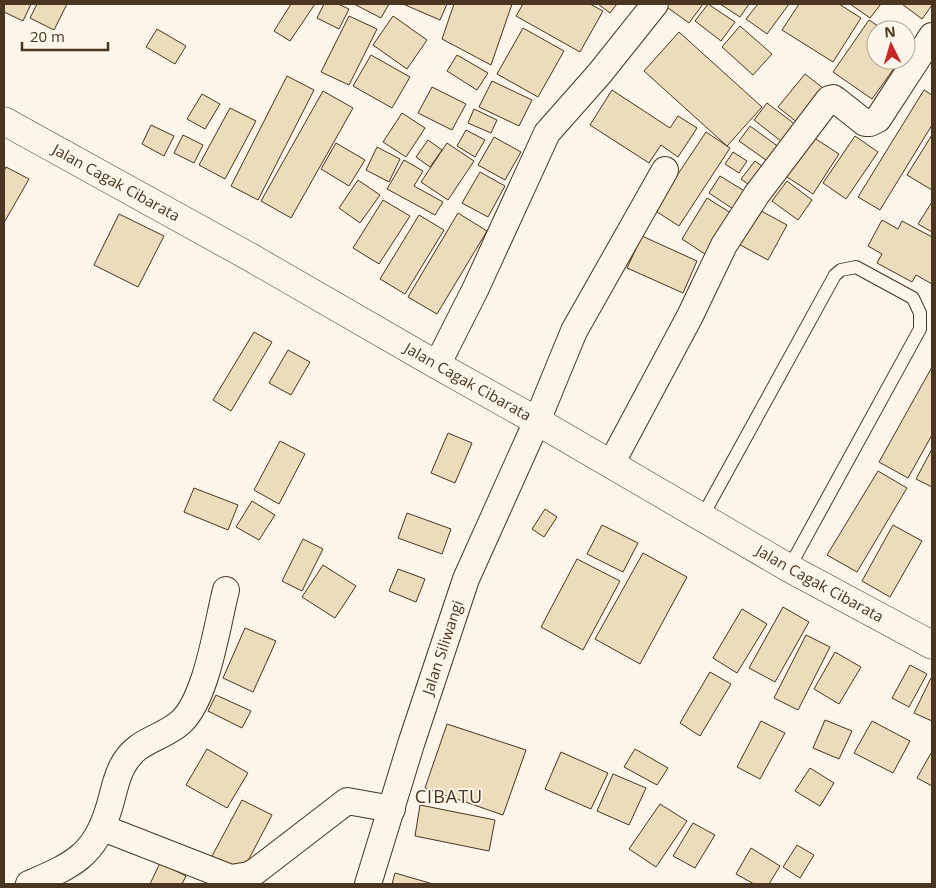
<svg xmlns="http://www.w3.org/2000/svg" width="936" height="888" font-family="'Open Sans',sans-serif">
  <rect width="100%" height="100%" fill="#fbf6e9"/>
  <g fill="#ecdcbc" stroke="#4a3520">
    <polygon points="4,4 31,4 23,21 4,12"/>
    <polygon points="37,4 67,4 54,30 30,18"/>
    <polygon points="291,4 315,4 290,41 274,31"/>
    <polygon points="324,4 338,4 349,9 339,29 317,18"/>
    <polygon points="354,4 389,4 381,18"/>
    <polygon points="403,4 447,4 440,20"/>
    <polygon points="454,4 512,4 491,65 442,39"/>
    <polygon points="523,4 590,4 603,11 580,52 516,16"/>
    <polygon points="598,4 617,4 610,13"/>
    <polygon points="665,4 703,4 689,23 664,5"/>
    <polygon points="708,4 735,22 721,41 695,21"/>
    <polygon points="720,4 749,4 740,17"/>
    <polygon points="758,4 789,4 767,34 746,19"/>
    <polygon points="799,4 839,4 861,18 833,62 782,30"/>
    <polygon points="850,4 881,4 870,18"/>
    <polygon points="902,4 932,4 932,5 922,19"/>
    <polygon points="349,16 377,29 349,85 321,72"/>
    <polygon points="393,16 427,40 407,69 373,45"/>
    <polygon points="869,20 884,30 876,30 876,60 900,60 872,99 833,72"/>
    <polygon points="740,26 772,54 753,75 722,47"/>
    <polygon points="523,28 564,51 538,97 497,74"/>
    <polygon points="157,29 186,46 175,64 146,47"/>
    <polygon points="679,32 762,107 727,146 644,71"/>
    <polygon points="371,55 410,77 392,108 353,86"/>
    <polygon points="457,55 488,73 477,90 447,71"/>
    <polygon points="805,74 832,95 804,128 778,107"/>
    <polygon points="287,76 314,90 258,200 231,186"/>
    <polygon points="492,81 532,100 519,126 479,107"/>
    <polygon points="432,87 466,104 452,130 418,113"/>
    <polygon points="612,90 670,128 678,116 697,128 678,157 661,145 649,163 590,125"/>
    <polygon points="924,90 932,95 932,125 880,210 858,197"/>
    <polygon points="323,91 353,108 291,218 261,201"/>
    <polygon points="202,94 220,104 205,129 187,119"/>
    <polygon points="767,103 800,128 786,145 754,120"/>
    <polygon points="230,108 256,121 225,179 199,165"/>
    <polygon points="474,109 497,120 491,133 468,123"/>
    <polygon points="402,113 425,128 406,157 383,142"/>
    <polygon points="151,125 174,136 164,156 142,144"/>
    <polygon points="750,126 783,150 773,165 739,141"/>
    <polygon points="466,130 485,140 475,157 457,146"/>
    <polygon points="706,132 730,148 679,226 654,210"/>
    <polygon points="805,132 839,154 813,194 778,171"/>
    <polygon points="183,135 203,145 194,163 174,153"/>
    <polygon points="932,135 932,190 907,175"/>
    <polygon points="855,136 878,152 846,199 823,183"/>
    <polygon points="494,137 521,152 505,180 478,165"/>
    <polygon points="428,140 442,150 430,167 416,157"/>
    <polygon points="336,143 365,160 349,186 321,169"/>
    <polygon points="447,143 474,161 448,200 421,182"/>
    <polygon points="377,147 400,159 389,182 366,170"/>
    <polygon points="733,152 747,161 739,173 725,164"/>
    <polygon points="404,160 423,171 414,186 443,202 435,215 387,189"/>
    <polygon points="755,161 770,172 756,190 741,179"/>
    <polygon points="6,167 29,179 5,221 4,220 4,171"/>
    <polygon points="480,172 505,186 488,217 462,203"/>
    <polygon points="720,176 751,195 739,213 709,193"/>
    <polygon points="358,180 380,195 360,223 339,208"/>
    <polygon points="787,181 812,200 798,220 772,201"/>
    <polygon points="707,198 734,215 708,256 682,239"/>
    <polygon points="383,200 410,216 379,264 353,248"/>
    <polygon points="932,202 932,232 918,224"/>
    <polygon points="752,206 787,225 768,260 733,241"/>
    <polygon points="458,213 487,231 437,314 408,297"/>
    <polygon points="119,214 164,236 138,287 94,265"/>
    <polygon points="419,215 444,230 405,294 380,279"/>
    <polygon points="882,220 898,229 902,221 932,237 932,284 916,275 912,282 877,263 882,254 868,246"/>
    <polygon points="642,236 697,261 683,293 627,268"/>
    <polygon points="254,332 272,342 231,411 213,400"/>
    <polygon points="288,350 310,362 291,395 269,383"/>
    <polygon points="932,367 932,435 908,478 879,462"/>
    <polygon points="448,433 472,443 455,483 431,473"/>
    <polygon points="280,441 305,454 279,504 254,490"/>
    <polygon points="932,449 932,487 916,479"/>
    <polygon points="878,471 907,488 857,572 827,555"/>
    <polygon points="194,488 238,505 228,530 184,512"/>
    <polygon points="252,501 275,515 259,540 236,527"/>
    <polygon points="545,509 557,517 544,537 532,529"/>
    <polygon points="407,513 451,529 442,554 398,538"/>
    <polygon points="602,525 638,543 623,572 587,554"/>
    <polygon points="893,525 922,541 890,597 862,581"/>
    <polygon points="303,539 323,549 302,591 282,581"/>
    <polygon points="643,553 687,577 640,664 595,639"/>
    <polygon points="577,559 620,581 583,650 541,627"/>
    <polygon points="323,565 356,586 335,618 302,597"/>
    <polygon points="398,569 425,579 416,602 389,591"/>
    <polygon points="783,607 809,622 775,682 749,668"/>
    <polygon points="742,609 767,624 737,673 713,658"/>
    <polygon points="245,628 276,641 253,692 223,678"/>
    <polygon points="806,635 830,647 798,710 774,698"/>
    <polygon points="835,652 861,667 839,704 814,689"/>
    <polygon points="910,665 927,674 909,707 892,698"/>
    <polygon points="710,672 731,684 700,736 680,723"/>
    <polygon points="931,678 932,679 932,721 914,713"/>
    <polygon points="216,695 251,711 242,728 208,711"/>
    <polygon points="825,720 852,731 839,759 813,748"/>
    <polygon points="761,721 785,733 760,779 737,767"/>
    <polygon points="872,721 910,741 893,773 854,753"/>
    <polygon points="447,724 526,750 503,815 425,788"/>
    <polygon points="207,749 248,773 227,808 186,785"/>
    <polygon points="635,749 668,768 657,785 624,767"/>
    <polygon points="561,752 608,773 591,809 545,789"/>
    <polygon points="931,753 932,754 932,786 917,778"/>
    <polygon points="810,768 834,783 820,806 795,791"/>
    <polygon points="613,774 646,788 629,825 597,811"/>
    <polygon points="242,800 272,815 241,874 211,858"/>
    <polygon points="660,804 687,821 656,867 629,849"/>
    <polygon points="420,805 495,820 489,851 415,836"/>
    <polygon points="693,823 715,835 695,868 673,856"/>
    <polygon points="797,845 814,855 800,878 783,867"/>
    <polygon points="751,848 780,866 769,884 754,884 736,874"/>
    <polygon points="160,863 186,876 182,884 150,884"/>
    <polygon points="395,873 433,884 392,884"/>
  </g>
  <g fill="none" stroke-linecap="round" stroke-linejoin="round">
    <g stroke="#4a3520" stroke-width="14">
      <polyline id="lane" points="702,517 835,275 841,270 856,267 913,298 920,313 920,329 789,568"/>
    </g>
    <g stroke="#4a3520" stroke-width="28">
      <g id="street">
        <polyline points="437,365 475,290 547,133 600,73 655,4"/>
        <polyline points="611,464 690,316 724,245 757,194 829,99 833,98 836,100 865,123 870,123 878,119 932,36"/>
        <polyline points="103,828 231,878 249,875 256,871 347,801 392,809"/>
        <path d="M29 884C70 866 94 857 108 811 113 797 115 780 122 767 136 739 161 740 181 722 207 698 217 625 226 590"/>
        <path id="s1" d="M368 884 411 744 466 579 537 421 574 331 665 170"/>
      </g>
    </g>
    <g stroke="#4a3520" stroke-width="29">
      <g id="highway">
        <path id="s2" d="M4 121 250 257 437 365 537 421 789 568 932 645"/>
      </g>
    </g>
    <use href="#lane" stroke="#fbf6e9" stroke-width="12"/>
    <use href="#street" stroke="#fbf6e9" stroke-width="26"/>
    <use href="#highway" stroke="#fbf6e9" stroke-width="28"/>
  </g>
  <g text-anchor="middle" stroke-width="4" stroke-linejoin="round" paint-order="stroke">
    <g font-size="15" fill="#4a3520" stroke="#fbf6e9">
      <text dy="5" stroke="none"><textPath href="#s2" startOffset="128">Jalan Cagak Cibarata</textPath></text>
      <text dy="5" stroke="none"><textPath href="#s2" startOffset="532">Jalan Cagak Cibarata</textPath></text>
      <text dy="5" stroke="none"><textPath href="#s2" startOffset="938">Jalan Cagak Cibarata</textPath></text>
      <text dy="5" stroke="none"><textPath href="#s1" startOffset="248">Jalan Siliwangi</textPath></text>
    </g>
    <g font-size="18" letter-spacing="1" fill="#4a3520" stroke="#fbf6e9">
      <text x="449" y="803">CIBATU</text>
    </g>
  </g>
  <rect width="936" height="888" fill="none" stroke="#4a3520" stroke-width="10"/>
  <g transform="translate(891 45) rotate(355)"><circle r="24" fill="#fbf6e9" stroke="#b4a999"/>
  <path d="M0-4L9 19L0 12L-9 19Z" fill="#c62828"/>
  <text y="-8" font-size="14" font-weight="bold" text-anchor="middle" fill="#4a3520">N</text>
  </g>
  <path d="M22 42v8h86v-8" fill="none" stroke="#4a3520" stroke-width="2.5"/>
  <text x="30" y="42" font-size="15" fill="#4a3520" stroke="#fbf6e9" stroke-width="4" paint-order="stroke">20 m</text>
</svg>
